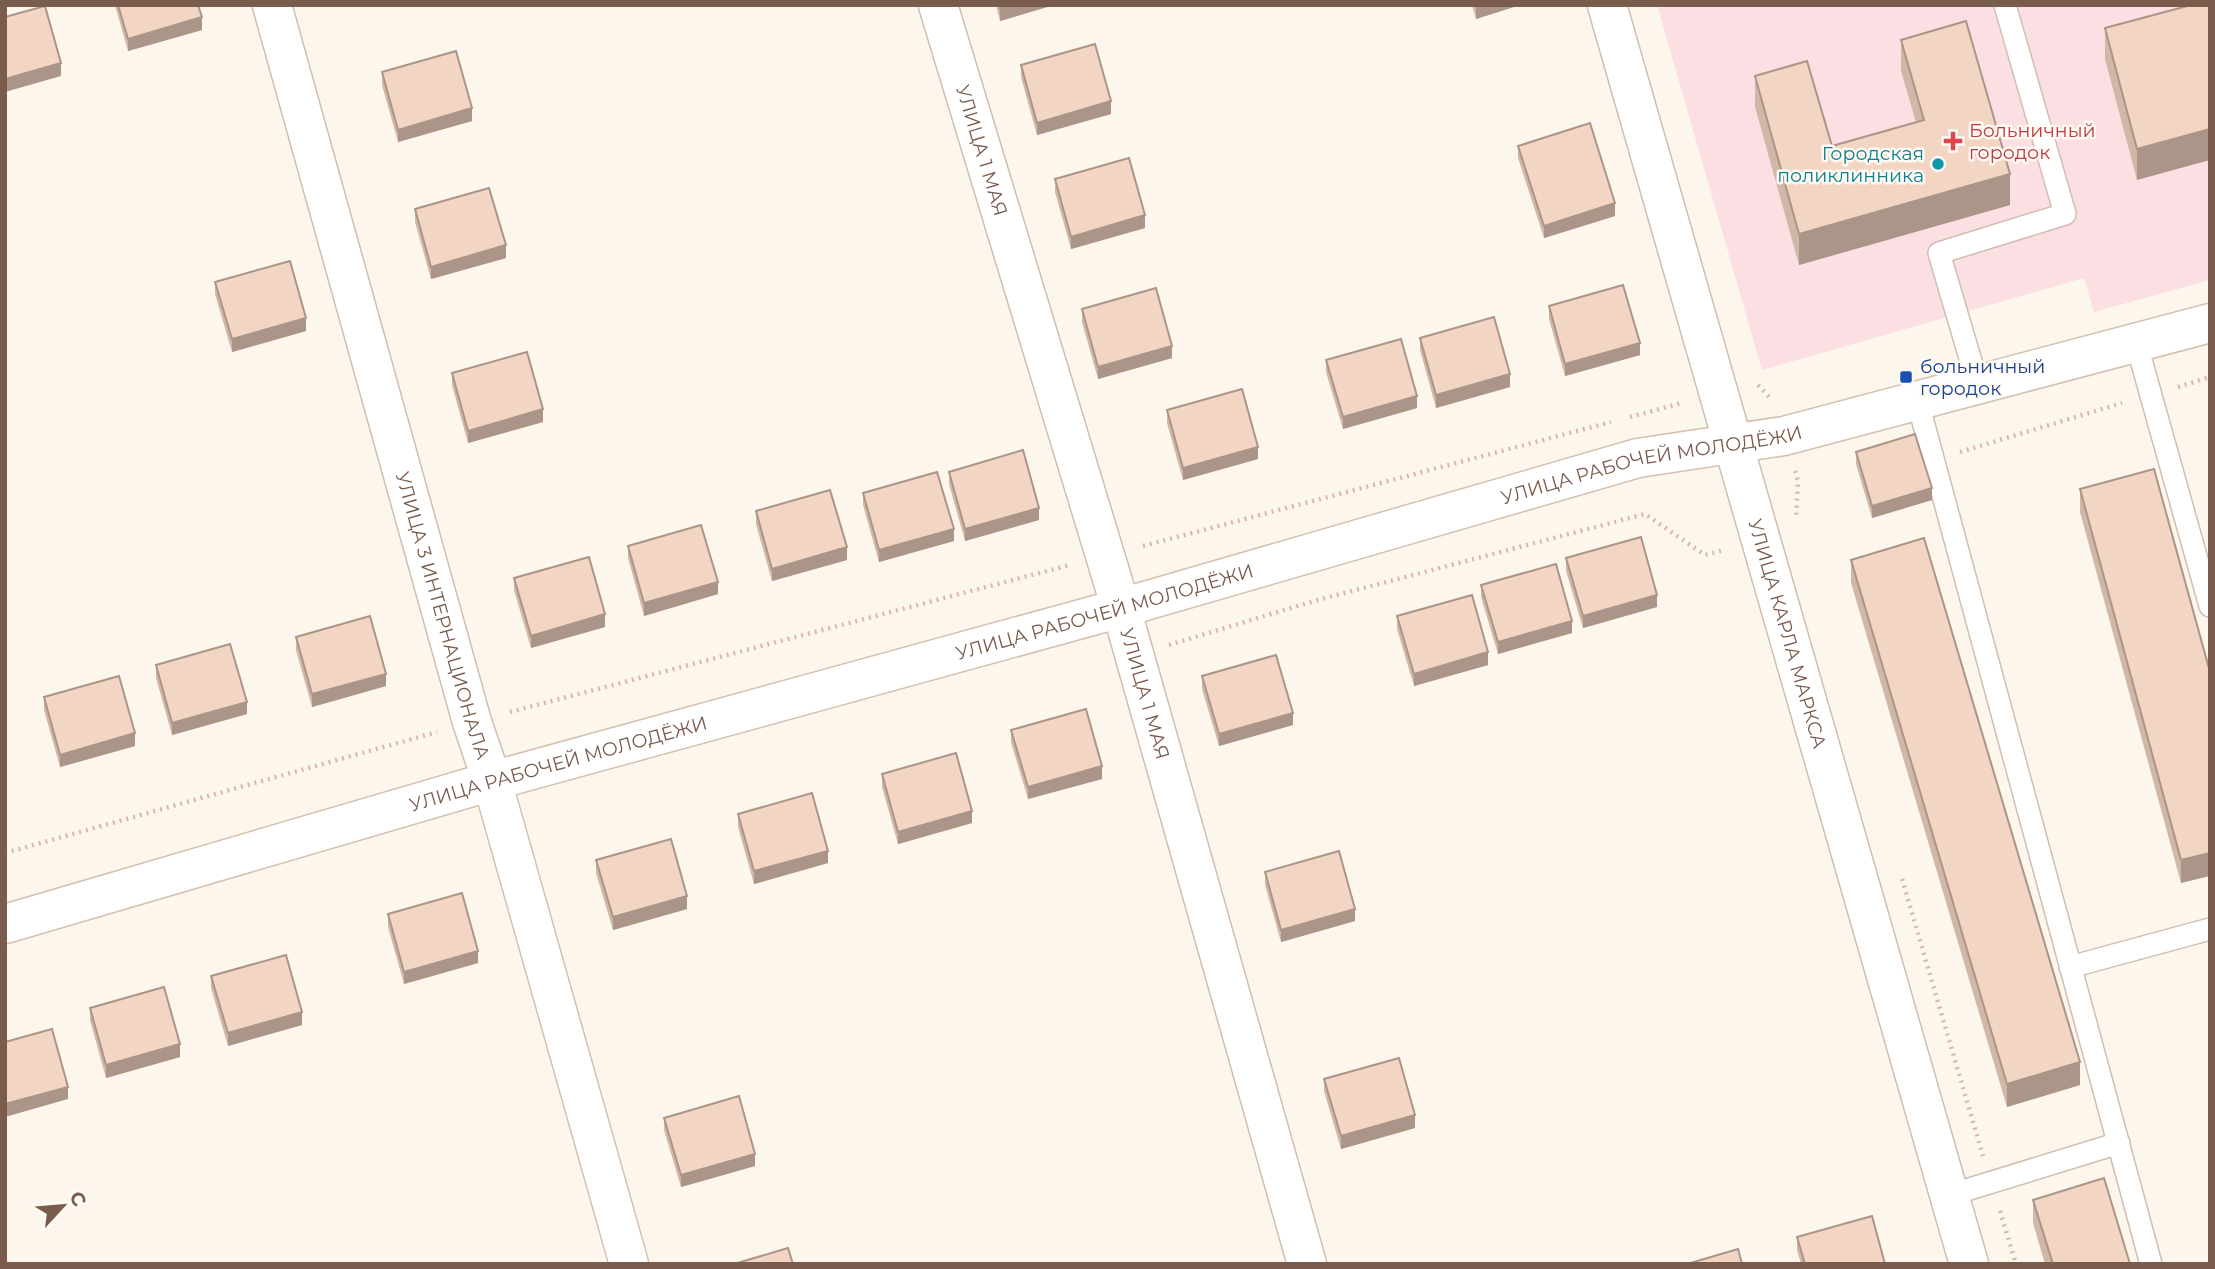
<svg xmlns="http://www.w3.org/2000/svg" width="2215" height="1269" font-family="Montserrat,sans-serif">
  <rect width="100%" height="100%" fill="#fdf6ec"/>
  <polygon fill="#fbdfe3" points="1657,5 2210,5 2210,280 2094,312 2084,278 1762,370"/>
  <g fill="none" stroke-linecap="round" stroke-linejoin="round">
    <g stroke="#d1beb0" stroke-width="24">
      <g id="service">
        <polyline points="2136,342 2210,606"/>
        <polyline points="1978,385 1939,253 2065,214 2005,5"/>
        <polyline points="1918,403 2151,1264"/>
        <polyline points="2070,967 2210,929"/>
        <polyline points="1950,1195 2119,1143"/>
      </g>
    </g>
    <g stroke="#d1beb0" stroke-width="41">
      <g id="minor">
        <path id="s1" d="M272 5 472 722 492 781"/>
        <path id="s2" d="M938 5 1121 608 1307 1264"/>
      </g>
    </g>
    <g stroke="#d1beb0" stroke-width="41">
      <g id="tertiary">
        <path id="s3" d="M1607 5 1969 1264"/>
      </g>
    </g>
    <g stroke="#d6c0b0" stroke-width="41">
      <g id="secondary">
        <polyline points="492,781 629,1264"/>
        <path id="s4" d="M5 924 492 781 1121 608 1638 458 1784 436 2210 323"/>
      </g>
    </g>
    <g stroke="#d9b8a5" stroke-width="4.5" stroke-dasharray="2 5" stroke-linecap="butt">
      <polyline points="1758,385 1771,399"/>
      <polyline points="2178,387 2210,377"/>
      <polyline points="1630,417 1682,403"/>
      <polyline points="1960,452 2122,403"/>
      <polyline points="1795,471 1798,481 1796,518"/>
      <polyline points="1143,546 1611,422"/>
      <polyline points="1169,645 1314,601 1645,514 1705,555 1724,550"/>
      <polyline points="510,712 1070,565"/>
      <polyline points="5,853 437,732"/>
      <polyline points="1902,879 1983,1156"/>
      <polyline points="2000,1211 2016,1264"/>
    </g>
    <use href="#service" stroke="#fff" stroke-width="21"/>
    <use href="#minor" stroke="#fff" stroke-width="38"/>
    <use href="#tertiary" stroke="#fff" stroke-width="38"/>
    <use href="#secondary" stroke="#fff" stroke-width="38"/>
  </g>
  <g fill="#d1b7a8">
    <polygon points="115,5 198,5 202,30 128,51"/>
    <polygon points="996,5 1054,5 1000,21"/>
    <polygon points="1472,5 1520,5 1476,19"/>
    <polygon points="2191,5 2137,180 2105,59 2105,28"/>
    <polygon points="1901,40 2010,205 1799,265 1755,107 1755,76 1832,146 1916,122 1901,71"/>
    <polygon points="1021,65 1111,114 1037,135 1021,77"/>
    <polygon points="382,72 472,121 398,142 382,85"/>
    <polygon points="1518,146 1615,216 1544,238 1518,158"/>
    <polygon points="1055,179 1145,228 1071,249 1055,192"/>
    <polygon points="415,209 506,258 431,279 415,222"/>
    <polygon points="215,282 306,331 232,352 215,294"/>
    <polygon points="1549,306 1640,355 1565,376 1549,319"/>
    <polygon points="1082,309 1172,358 1098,379 1082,322"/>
    <polygon points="1420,338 1510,387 1436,408 1420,350"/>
    <polygon points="1326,360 1417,408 1343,429 1326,372"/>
    <polygon points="452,373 543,422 468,443 452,385"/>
    <polygon points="1167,410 1258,459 1183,480 1167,423"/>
    <polygon points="1856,452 1932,500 1872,518 1856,464"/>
    <polygon points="949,472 1039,520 965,541 949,484"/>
    <polygon points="2080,489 2210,672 2181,883 2080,512"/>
    <polygon points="863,493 954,541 879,562 863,505"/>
    <polygon points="756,511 847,560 772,581 756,524"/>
    <polygon points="628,546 718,594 644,616 628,558"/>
    <polygon points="1566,558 1657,607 1583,628 1566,571"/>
    <polygon points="1851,560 2080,1085 2007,1107 1851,583"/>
    <polygon points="514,578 605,627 531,648 514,590"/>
    <polygon points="1481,585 1572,633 1498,654 1481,597"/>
    <polygon points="1397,616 1488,665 1414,686 1397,629"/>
    <polygon points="296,637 386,686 312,707 296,650"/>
    <polygon points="156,665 247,714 172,735 156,678"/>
    <polygon points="1202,676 1293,725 1219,746 1202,689"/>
    <polygon points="44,697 135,746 60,767 44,710"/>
    <polygon points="1011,730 1102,779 1028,799 1011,742"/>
    <polygon points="882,774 972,823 898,844 882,787"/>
    <polygon points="738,814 828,863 754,884 738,827"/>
    <polygon points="596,860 687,909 613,930 596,873"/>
    <polygon points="1265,872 1355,921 1281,942 1265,885"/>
    <polygon points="388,914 478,963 404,984 388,927"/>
    <polygon points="211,976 302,1025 228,1046 211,988"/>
    <polygon points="90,1008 180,1057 106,1078 90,1020"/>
    <polygon points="1324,1079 1415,1128 1341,1149 1324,1091"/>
    <polygon points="664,1118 755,1166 681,1187 664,1130"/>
    <polygon points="2033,1200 2130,1264 2045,1264 2033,1223"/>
    <polygon points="1797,1237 1885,1264 1801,1264 1797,1250"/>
  </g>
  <g fill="#aa9588">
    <polygon points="1011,5 1054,5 1000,21 1000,8"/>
    <polygon points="1480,5 1520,5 1476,19 1476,6"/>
    <polygon points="202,17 202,30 128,51 128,39"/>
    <polygon points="61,63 61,76 5,92 5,79"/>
    <polygon points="1111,101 1111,114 1037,135 1037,123"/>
    <polygon points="472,108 472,121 398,142 398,130"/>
    <polygon points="2210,129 2210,160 2137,180 2137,149"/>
    <polygon points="2010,174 2010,205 1799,265 1799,234"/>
    <polygon points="1615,203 1615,216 1544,238 1544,226"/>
    <polygon points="1145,215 1145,228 1071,249 1071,237"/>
    <polygon points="506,245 506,258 431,279 431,267"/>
    <polygon points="306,318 306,331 232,352 232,339"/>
    <polygon points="1640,343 1640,355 1565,376 1565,364"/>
    <polygon points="1172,346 1172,358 1098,379 1098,367"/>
    <polygon points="1510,374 1510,387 1436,408 1436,395"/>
    <polygon points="1417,396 1417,408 1343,429 1343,417"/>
    <polygon points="543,409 543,422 468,443 468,431"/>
    <polygon points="1258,447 1258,459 1183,480 1183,468"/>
    <polygon points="1932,488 1932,500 1872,518 1872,506"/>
    <polygon points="1039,508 1039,520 965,541 965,529"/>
    <polygon points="954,529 954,541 879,562 879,550"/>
    <polygon points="847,547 847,560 772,581 772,569"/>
    <polygon points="718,582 718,594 644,616 644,603"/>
    <polygon points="1657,595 1657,607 1583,628 1583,616"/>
    <polygon points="605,614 605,627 531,648 531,636"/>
    <polygon points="1572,621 1572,633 1498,654 1498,642"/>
    <polygon points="1488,652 1488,665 1414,686 1414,674"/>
    <polygon points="386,674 386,686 312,707 312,694"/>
    <polygon points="247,702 247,714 172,735 172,723"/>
    <polygon points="1293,713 1293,725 1219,746 1219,734"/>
    <polygon points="135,733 135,746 60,767 60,755"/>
    <polygon points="1102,766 1102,779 1028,799 1028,787"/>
    <polygon points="972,811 972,823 898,844 898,832"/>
    <polygon points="828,851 828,863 754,884 754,871"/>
    <polygon points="2210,853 2210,876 2181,883 2181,860"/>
    <polygon points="687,896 687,909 613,930 613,917"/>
    <polygon points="1355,909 1355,921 1281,942 1281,930"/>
    <polygon points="478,951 478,963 404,984 404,972"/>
    <polygon points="302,1012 302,1025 228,1046 228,1033"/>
    <polygon points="180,1044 180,1057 106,1078 106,1065"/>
    <polygon points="2080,1062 2080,1085 2007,1107 2007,1084"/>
    <polygon points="68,1087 68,1099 5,1117 5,1104"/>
    <polygon points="1415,1115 1415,1128 1341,1149 1341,1136"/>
    <polygon points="755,1154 755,1166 681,1187 681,1175"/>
  </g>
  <g fill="#f3d5c3" stroke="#aa9588" stroke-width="2">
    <polygon points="118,5 198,5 202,17 128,39"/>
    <polygon points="999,5 1011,5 1000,8"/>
    <polygon points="2191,5 2210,5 2210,129 2137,149 2105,28"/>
    <polygon points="45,6 61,63 5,79 5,17"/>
    <polygon points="1966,21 2010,174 1799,234 1755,76 1807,61 1832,146 1924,120 1901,40"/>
    <polygon points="1095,44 1111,101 1037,123 1021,65"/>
    <polygon points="456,51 472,108 398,130 382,72"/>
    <polygon points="1590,123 1615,203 1544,226 1518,146"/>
    <polygon points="1129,158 1145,215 1071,237 1055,179"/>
    <polygon points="489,188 506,245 431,267 415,209"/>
    <polygon points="290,261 306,318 232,339 215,282"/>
    <polygon points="1623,285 1640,343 1565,364 1549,306"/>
    <polygon points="1156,288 1172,346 1098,367 1082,309"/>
    <polygon points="1494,317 1510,374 1436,395 1420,338"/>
    <polygon points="1401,339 1417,396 1343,417 1326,360"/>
    <polygon points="527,352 543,409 468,431 452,373"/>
    <polygon points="1242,389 1258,447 1183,468 1167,410"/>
    <polygon points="1915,434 1932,488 1872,506 1856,452"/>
    <polygon points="1023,450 1039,508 965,529 949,472"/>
    <polygon points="2154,469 2210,672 2210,853 2181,860 2080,489"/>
    <polygon points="937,472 954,529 879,550 863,493"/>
    <polygon points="830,490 847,547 772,569 756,511"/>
    <polygon points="701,525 718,582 644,603 628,546"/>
    <polygon points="1641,537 1657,595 1583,616 1566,558"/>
    <polygon points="1924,538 2080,1062 2007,1084 1851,560"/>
    <polygon points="589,557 605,614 531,636 514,578"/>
    <polygon points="1556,564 1572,621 1498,642 1481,585"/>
    <polygon points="1472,595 1488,652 1414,674 1397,616"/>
    <polygon points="370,616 386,674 312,694 296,637"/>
    <polygon points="230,644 247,702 172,723 156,665"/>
    <polygon points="1276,655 1293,713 1219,734 1202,676"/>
    <polygon points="119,676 135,733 60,755 44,697"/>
    <polygon points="1086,709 1102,766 1028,787 1011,730"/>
    <polygon points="956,753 972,811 898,832 882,774"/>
    <polygon points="812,793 828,851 754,871 738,814"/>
    <polygon points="671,839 687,896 613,917 596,860"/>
    <polygon points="1339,851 1355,909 1281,930 1265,872"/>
    <polygon points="462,893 478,951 404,972 388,914"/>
    <polygon points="286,955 302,1012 228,1033 211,976"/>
    <polygon points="164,987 180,1044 106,1065 90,1008"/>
    <polygon points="52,1029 68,1087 5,1104 5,1042"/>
    <polygon points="1399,1058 1415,1115 1341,1136 1324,1079"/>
    <polygon points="739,1096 755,1154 681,1175 664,1118"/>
    <polygon points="2104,1178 2130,1264 2053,1264 2033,1200"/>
    <polygon points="1872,1216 1885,1264 1805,1264 1797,1237"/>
    <polygon points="788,1248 793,1264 734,1264"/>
    <polygon points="1738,1249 1742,1264 1687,1264"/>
  </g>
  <path fill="#e0444e" stroke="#fffaf3" stroke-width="2.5" d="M1949.5 130.5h7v7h7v7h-7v7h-7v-7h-7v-7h7z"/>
  <circle fill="#0f9aa8" stroke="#fffaf3" stroke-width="2.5" cx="1938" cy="164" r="7"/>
  <rect fill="#1a4fb4" stroke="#fffaf3" stroke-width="2.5" x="1899" y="370" width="14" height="14" rx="3.5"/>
  <g text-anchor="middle" stroke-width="5" stroke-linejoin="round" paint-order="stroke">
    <g font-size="19" fill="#be3a42" stroke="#fffaf3" text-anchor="start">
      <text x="1969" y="137">Больничный<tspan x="1969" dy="22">городок</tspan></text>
    </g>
    <g font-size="19" fill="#7a5c4d" stroke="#fffaf3">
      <text dy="7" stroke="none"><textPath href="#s2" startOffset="152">УЛИЦА 1 МАЯ</textPath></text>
      <text dy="7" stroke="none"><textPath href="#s4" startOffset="1710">УЛИЦА РАБОЧЕЙ МОЛОДЁЖИ</textPath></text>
      <text dy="7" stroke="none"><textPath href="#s4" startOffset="1143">УЛИЦА РАБОЧЕЙ МОЛОДЁЖИ</textPath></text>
      <text dy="7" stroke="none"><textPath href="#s1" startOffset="634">УЛИЦА 3 ИНТЕРНАЦИОНАЛА</textPath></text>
      <text dy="7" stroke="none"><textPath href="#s3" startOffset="654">УЛИЦА КАРЛА МАРКСА</textPath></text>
      <text dy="7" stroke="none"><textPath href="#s2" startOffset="719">УЛИЦА 1 МАЯ</textPath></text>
      <text dy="7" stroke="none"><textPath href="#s4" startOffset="576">УЛИЦА РАБОЧЕЙ МОЛОДЁЖИ</textPath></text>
    </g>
    <g font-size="19" fill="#0d838f" stroke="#fffaf3" text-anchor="end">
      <text x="1924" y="160">Городская<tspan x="1924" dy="22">поликлинника</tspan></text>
    </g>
    <g font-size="19" fill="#164399" stroke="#fffaf3" text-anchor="start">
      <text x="1920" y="373">больничный<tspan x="1920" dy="22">городок</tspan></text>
    </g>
  </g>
  <rect width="2215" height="1269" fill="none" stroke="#7a5c4d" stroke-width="14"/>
  <g transform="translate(63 1206) rotate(64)" stroke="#fffaf3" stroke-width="5" paint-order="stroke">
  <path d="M0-5L12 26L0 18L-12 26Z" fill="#7a5c4d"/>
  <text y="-10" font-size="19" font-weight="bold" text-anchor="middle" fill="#7a5c4d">С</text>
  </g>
</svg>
